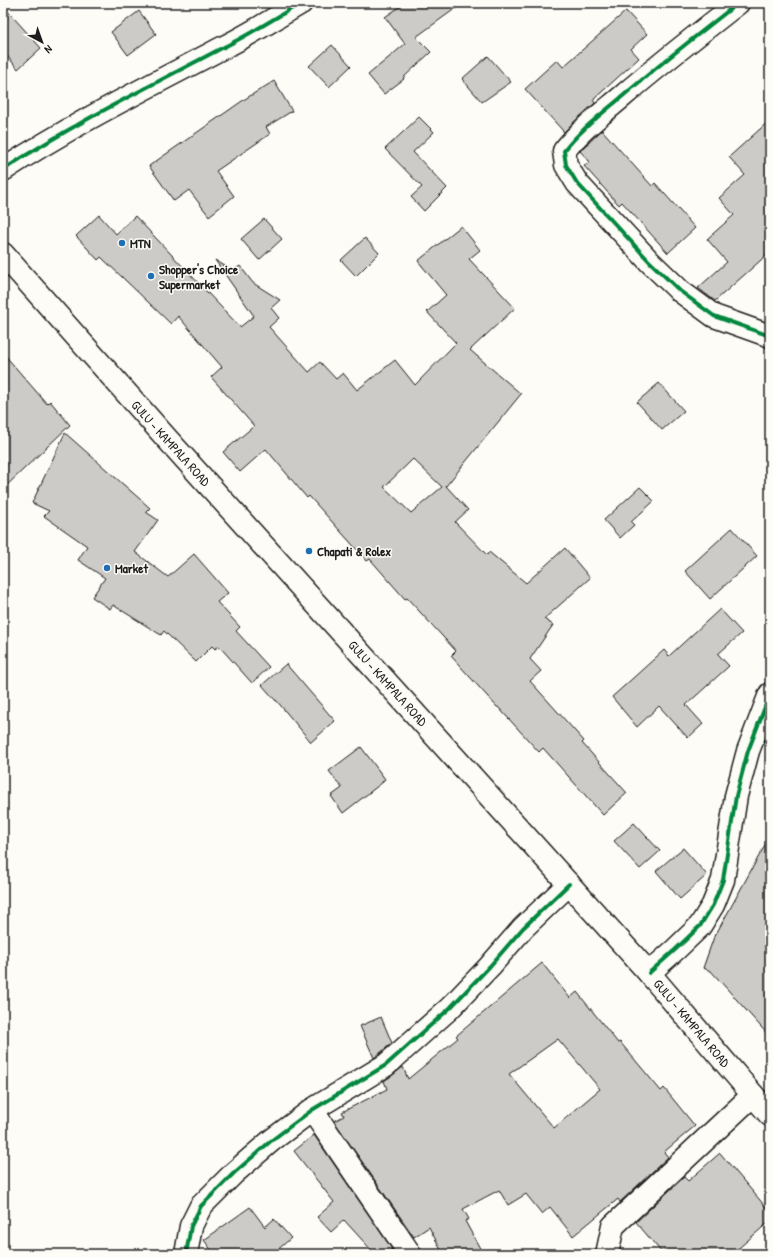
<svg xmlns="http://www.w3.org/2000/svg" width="773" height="1257" font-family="'Patrick Hand',sans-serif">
  <rect width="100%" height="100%" fill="#fdfcf7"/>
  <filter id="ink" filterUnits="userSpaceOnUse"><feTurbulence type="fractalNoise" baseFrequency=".025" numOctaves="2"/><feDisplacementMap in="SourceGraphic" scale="8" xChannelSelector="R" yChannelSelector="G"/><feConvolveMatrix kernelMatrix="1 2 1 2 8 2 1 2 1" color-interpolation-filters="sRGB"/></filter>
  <g filter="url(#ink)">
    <g fill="#cccbc8" stroke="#1c1c1c" fill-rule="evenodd">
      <polygon points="405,3 463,3 416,37 431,52 403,78 404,79 384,94 368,75 405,44 385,17"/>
      <polygon points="3,6 41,48 18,69 3,51"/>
      <polygon points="139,11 156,34 128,55 111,32"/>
      <polygon points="626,11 647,34 631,49 639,58 593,100 595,103 564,132 525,89 557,60 563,67"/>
      <polygon points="332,45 351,66 329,87 309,66"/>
      <polygon points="488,56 511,82 482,102 462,79"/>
      <polygon points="274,81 292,111 266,127 270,134 216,171 234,196 209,216 189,190 174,201 149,166 245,99"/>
      <polygon points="419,117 434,132 413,152 447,188 424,211 411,197 422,187 385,149"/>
      <polygon points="770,120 770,252 715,301 698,288 727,262 707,239 734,215 719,198 745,175 729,157"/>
      <polygon points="602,130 652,186 655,183 695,228 668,253 622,202 619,205 584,166 590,162 580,151"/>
      <path d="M99 215 116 234 135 216 240 327 254 316 215 260 233 271 240 266 253 283 280 300 271 308 279 318 269 327 309 372 320 362 336 379 343 373 357 390 395 360 415 385 456 343 427 312 446 295 418 261 461 226 480 250 469 259 515 308 470 350 521 394 446 486 468 510 455 522 487 555 489 552 526 583 565 548 590 578 544 619 553 625 530 659 541 671 530 681 584 741 582 743 627 793 603 815 543 748 539 752 498 707H497L451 656 456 651 407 598 405 599 370 559 367 561 309 496 307 498 266 449 240 472 223 452 254 426 211 377 222 367 178 316 171 324 101 257 98 260 76 236ZM413 459 442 487 411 513 384 487Z"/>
      <polygon points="264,219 282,239 259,260 241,239"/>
      <polygon points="365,238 379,253 356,276 341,260"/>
      <polygon points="3,353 47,404 50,401 70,425 3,489"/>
      <polygon points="659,383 684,411 662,430 637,402"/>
      <polygon points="65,433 150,508 146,512 158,520 135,552 168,577 194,554 228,593 217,602 240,627 236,631 269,667 252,683 219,646 215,649 212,646 196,662 164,631 161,635 113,605 110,609 92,597 105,578 78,560 87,546 44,516 49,511 32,503"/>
      <polygon points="640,487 654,501 631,522 634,525 620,538 604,520"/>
      <polygon points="732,528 757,556 710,599 685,571"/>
      <polygon points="720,609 742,633 718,654 729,666 686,705 703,724 688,738 659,706 637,727 612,697 664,650 669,656"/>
      <polygon points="286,664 304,685 335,721 311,742 276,700 276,701 262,685"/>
      <polygon points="361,747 385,779 382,782 383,782 343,813 331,796 342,788 329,771"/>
      <polygon points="634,823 660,851 640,869 614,841"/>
      <polygon points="770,836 770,1037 711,971 703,968 715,934 716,934"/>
      <polygon points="683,848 707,875 680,899 656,871"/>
      <path d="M542 963 570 998 577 992 618 1043 620 1042 661 1091 664 1088 695 1126 664 1152 668 1157 620 1202 618 1199 573 1236 550 1207 542 1214 526 1194 508 1205 499 1190 463 1209 469 1219 465 1221 483 1254H443L429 1227 414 1237 334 1121 344 1116 342 1112 387 1089 384 1081 394 1074 403 1067 408 1079 458 1038 456 1036ZM558 1039 600 1089 554 1128 509 1074Z"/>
      <polygon points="381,1017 392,1043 374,1058 360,1026"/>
      <polygon points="314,1135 392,1249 386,1254 375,1254 344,1220 331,1232 317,1217 334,1202 294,1151"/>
      <polygon points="720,1153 770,1212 770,1221 732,1254 663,1254 636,1222 684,1177 688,1181"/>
      <polygon points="250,1207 265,1227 274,1219 291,1238 273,1254 214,1254 204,1240"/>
    </g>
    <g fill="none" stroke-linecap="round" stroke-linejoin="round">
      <g stroke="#1c1c1c" stroke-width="25">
        <g id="minor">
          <path d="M738 3C700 33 661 63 624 95 603 113 581 129 564 151L566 165 577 183 650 262 680 291 714 316 770 336"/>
          <polyline points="649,973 676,949 700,926 713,905 723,880 736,796 748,751 770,694"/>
          <polyline points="312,1110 410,1254"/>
          <polyline points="186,1254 191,1226 201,1206 234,1173 272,1140 312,1110 386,1065 450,1008 490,966 523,928 569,884"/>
          <polyline points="607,1254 613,1226 753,1095"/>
        </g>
      </g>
      <g stroke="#1c1c1c" stroke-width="25">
        <path id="tertiary" d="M3 170C73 124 148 87 222 48 249 35 275 18 301 3"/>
      </g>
      <g stroke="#1c1c1c" stroke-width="25">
        <polyline id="primary" points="3,254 169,441 649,973 770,1115"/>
      </g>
      <use href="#minor" stroke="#fdfcf7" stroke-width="22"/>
      <use href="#tertiary" stroke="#fdfcf7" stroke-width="22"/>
      <use href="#primary" stroke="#fdfcf7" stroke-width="22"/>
      <g stroke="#fdfcf7" stroke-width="6">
        <g id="cycleway">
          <path d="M738 3C700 33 661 63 624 95 603 113 581 129 564 151L566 165 577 183 650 262 680 291 714 316 770 336"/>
          <path d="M3 170C73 124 148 87 222 48 249 35 275 18 301 3"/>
          <polyline points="649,973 676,949 700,926 713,905 723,880 736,796 748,751 770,694"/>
          <polyline points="186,1254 191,1226 201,1206 234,1173 272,1140 312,1110 386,1065 450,1008 490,966 523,928 569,884"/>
        </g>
      </g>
      <use href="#cycleway" stroke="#00873e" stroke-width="4"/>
    </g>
  </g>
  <g fill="#1f6fb2" stroke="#fdfcf7" stroke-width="1.5">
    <circle cx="122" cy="243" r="4"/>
    <circle cx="151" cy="276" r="4"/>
    <circle cx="309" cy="551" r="4"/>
    <circle cx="107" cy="568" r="4"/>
  </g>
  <g text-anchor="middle" stroke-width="3" stroke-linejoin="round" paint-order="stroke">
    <g font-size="13" font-weight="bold" fill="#1c1c1c" stroke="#fdfcf7" text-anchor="start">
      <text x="130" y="248">MTN</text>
      <text x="159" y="274">Shopper's Choice<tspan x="159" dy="15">Supermarket</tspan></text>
      <text x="317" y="556">Chapati &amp; Rolex</text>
      <text x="115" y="573">Market</text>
    </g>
    <g font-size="13" fill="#1c1c1c" stroke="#fdfcf7">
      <text transform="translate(171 443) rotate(48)" y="5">GULU - KAMPALA ROAD</text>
      <text transform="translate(388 683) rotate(48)" y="5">GULU - KAMPALA ROAD</text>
      <text transform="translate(692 1023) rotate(50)" y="5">GULU - KAMPALA ROAD</text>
    </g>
  </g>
  <rect width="773" height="1257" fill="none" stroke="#fdfcf7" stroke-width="16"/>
  <rect x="8" y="8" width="757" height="1241" fill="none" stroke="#1c1c1c" stroke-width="1.5" filter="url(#ink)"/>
  <g transform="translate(42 42) rotate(139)" stroke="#fdfcf7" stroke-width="3" paint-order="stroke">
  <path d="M0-3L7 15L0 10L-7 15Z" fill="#1c1c1c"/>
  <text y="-6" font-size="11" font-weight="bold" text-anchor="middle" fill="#1c1c1c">N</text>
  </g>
</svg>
